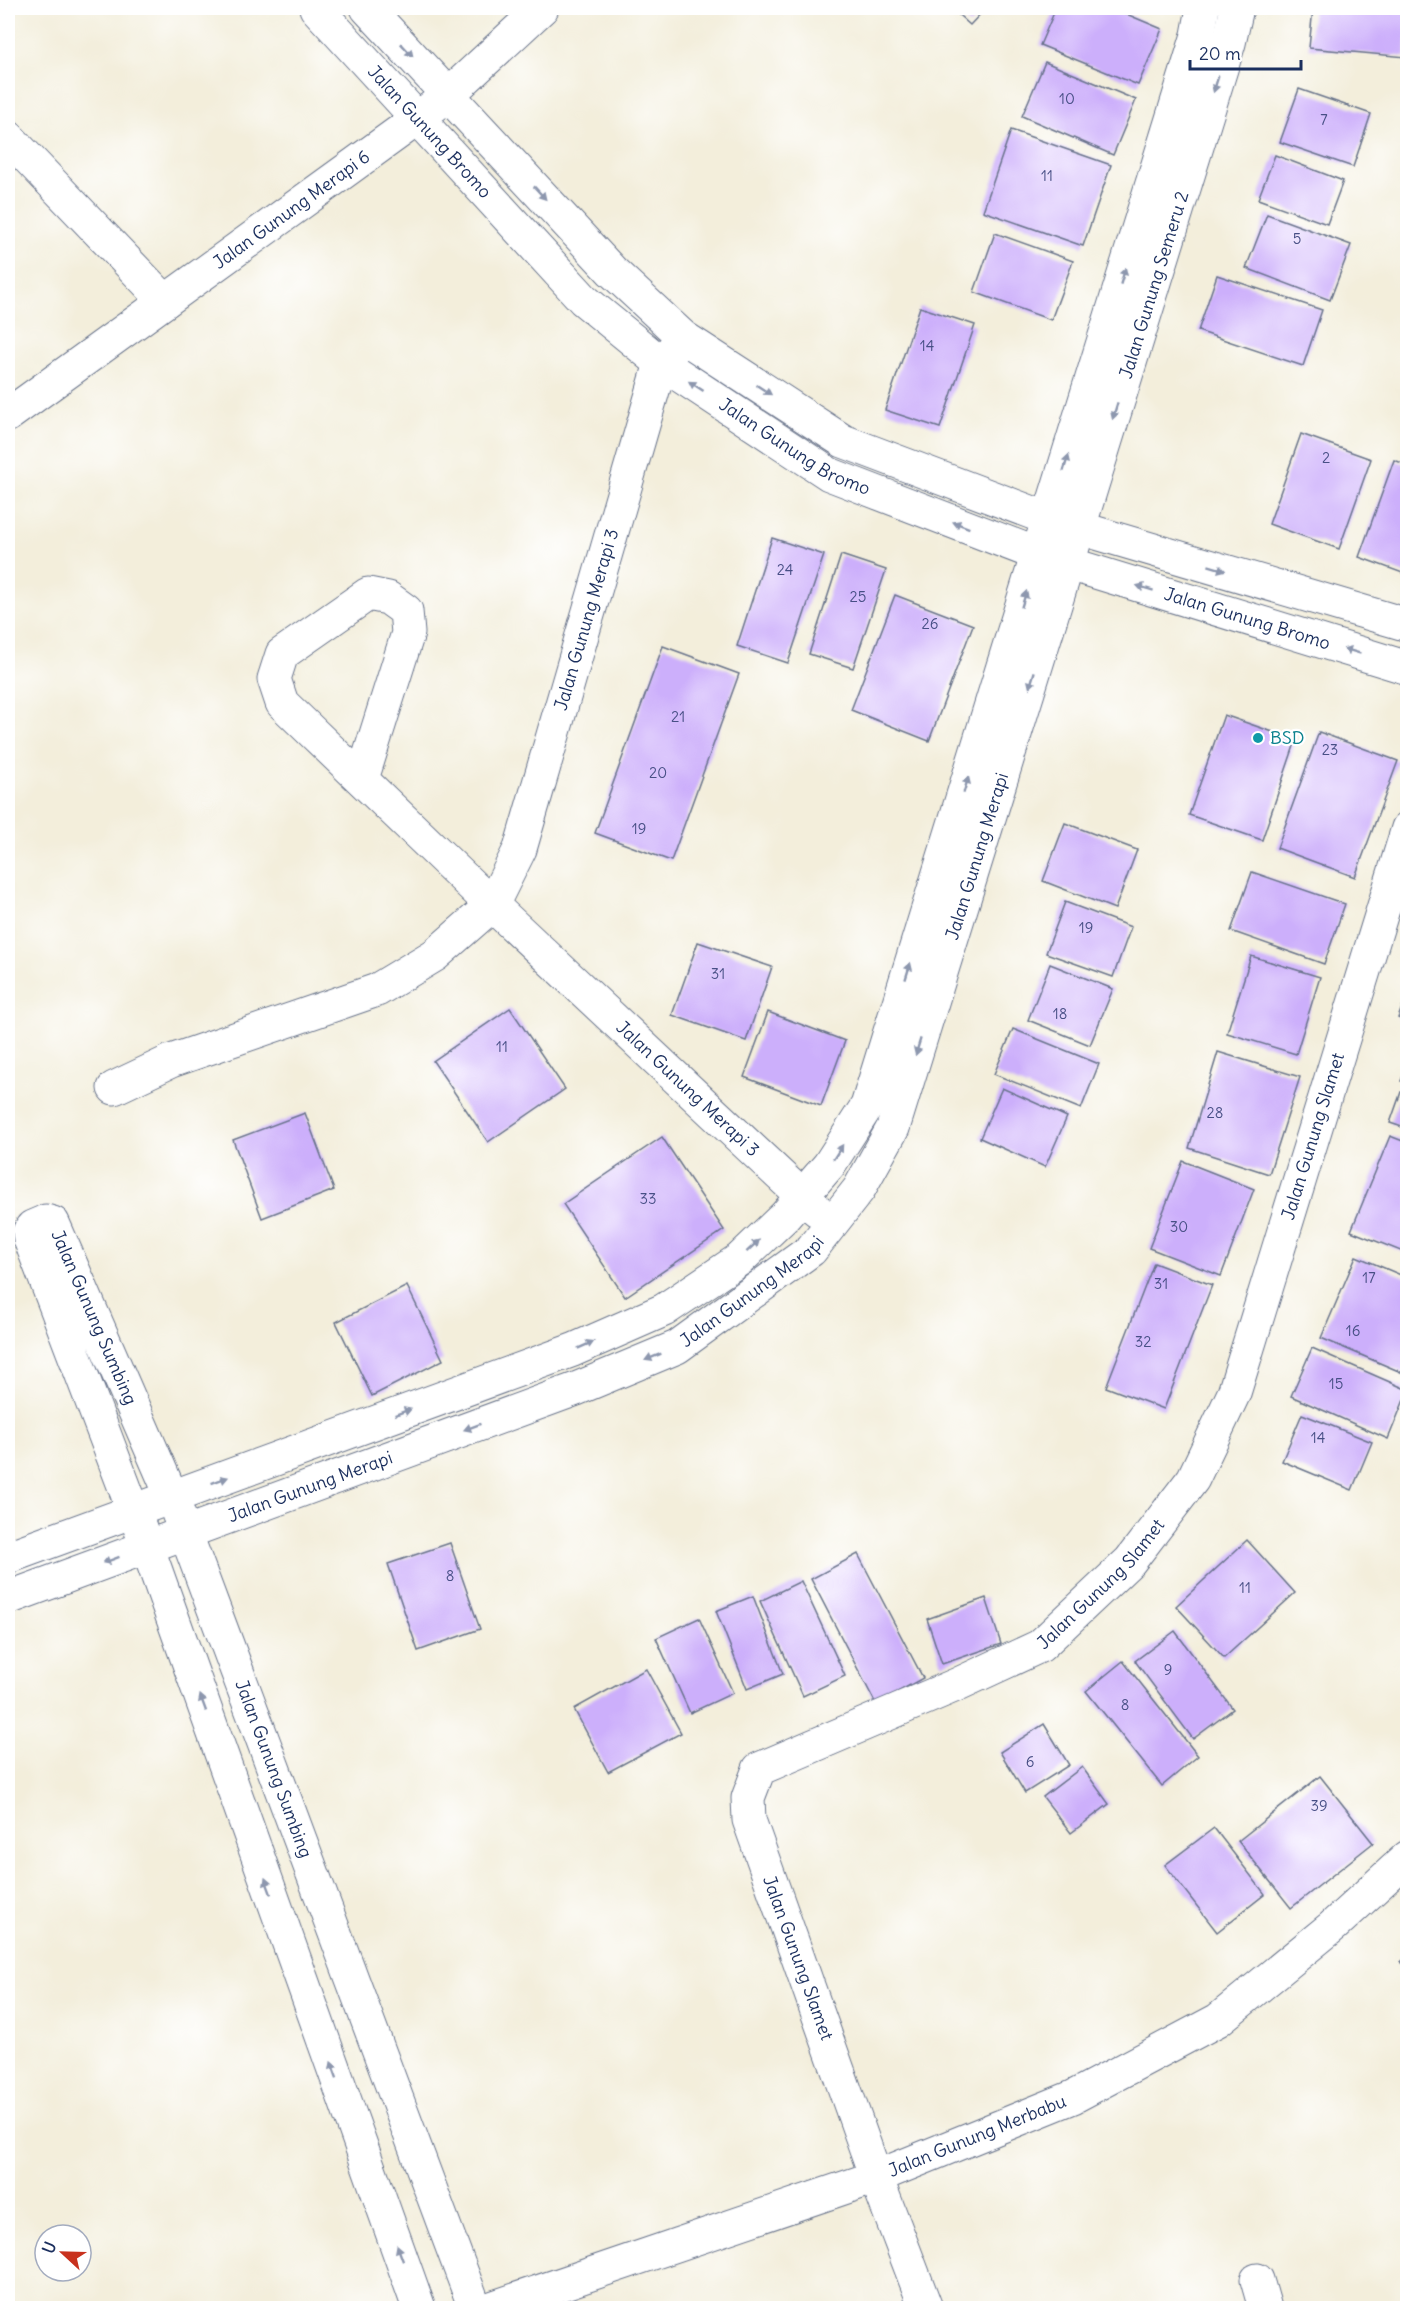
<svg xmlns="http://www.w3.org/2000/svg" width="1415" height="2316" font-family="Delius,sans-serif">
  <rect width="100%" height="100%" fill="#fff"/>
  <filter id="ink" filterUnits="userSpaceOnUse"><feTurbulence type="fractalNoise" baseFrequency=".0167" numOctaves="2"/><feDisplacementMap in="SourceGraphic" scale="12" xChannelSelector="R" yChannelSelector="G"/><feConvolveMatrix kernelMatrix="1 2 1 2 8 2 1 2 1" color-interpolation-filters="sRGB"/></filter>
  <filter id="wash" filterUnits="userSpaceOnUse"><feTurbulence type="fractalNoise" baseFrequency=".008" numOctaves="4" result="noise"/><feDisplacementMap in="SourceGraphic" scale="24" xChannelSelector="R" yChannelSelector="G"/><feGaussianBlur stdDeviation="1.35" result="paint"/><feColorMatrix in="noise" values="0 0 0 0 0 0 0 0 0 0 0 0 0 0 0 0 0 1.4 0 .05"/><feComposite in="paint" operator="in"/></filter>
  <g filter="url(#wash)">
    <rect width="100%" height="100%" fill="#f3eedb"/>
    <g id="blocks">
      <g fill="#ccaffb">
        <polygon points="951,8 986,8 970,25"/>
        <polygon points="1056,8 1112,8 1162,29 1138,85 1040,45"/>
        <polygon points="1313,8 1408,8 1406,57 1309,48"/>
        <polygon points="1045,62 1136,100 1113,155 1022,116"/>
        <polygon points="1299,89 1371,114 1353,167 1280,142"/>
        <polygon points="1011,130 1111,165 1083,246 983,211"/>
        <polygon points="1275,155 1343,181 1327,224 1258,199"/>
        <polygon points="1267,214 1351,245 1330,300 1246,268"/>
        <polygon points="995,233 1073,261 1051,320 974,292"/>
        <polygon points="1217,275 1322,310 1303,366 1198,331"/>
        <polygon points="920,307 975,325 940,428 885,410"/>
        <polygon points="1301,434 1371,459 1339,549 1269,524"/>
        <polygon points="1394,460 1408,465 1408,575 1359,557"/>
        <polygon points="772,538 824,555 788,663 737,646"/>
        <polygon points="841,555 886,570 853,668 809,654"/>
        <polygon points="895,595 973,625 929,741 851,710"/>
        <polygon points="663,646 739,674 671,861 595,833"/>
        <polygon points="1224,715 1296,740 1262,840 1189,815"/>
        <polygon points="1319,732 1398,761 1355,877 1277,848"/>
        <polygon points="1065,823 1137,850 1115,909 1043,881"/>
        <polygon points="1252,872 1345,904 1324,964 1231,931"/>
        <polygon points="1065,902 1131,927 1113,977 1046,953"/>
        <polygon points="698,942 772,967 746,1041 672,1015"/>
        <polygon points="1251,956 1320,977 1296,1054 1227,1033"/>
        <polygon points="1050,964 1113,989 1090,1045 1028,1020"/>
        <polygon points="1407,994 1408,994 1408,1022 1398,1018"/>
        <polygon points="510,1008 565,1089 488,1142 433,1061"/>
        <polygon points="768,1012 845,1041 821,1106 744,1077"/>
        <polygon points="1013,1029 1099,1064 1081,1109 994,1074"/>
        <polygon points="1218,1052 1300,1077 1269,1174 1189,1148"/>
        <polygon points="1407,1065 1408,1065 1408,1083 1401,1081"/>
        <polygon points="1002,1088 1067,1117 1045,1167 980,1138"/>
        <polygon points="1401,1092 1408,1094 1408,1129 1390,1123"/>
        <polygon points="305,1113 334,1190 262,1218 233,1140"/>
        <polygon points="1390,1136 1408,1143 1408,1254 1351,1231"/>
        <polygon points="662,1137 724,1230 625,1297 563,1204"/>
        <polygon points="1183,1161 1254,1189 1221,1276 1149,1248"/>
        <polygon points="1356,1256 1408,1278 1408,1375 1321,1338"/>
        <polygon points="1154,1263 1212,1285 1164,1409 1106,1387"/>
        <polygon points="407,1286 443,1360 372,1396 336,1322"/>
        <polygon points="1312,1348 1408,1390 1388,1439 1291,1396"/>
        <polygon points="1302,1414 1372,1442 1352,1490 1282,1461"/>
        <polygon points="1247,1540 1295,1593 1224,1658 1176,1606"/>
        <polygon points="450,1543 480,1629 418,1651 388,1564"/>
        <polygon points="858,1554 923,1678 876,1704 811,1579"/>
        <polygon points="801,1581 845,1676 803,1696 760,1601"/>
        <polygon points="753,1596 783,1674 747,1689 716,1611"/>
        <polygon points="986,1598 1001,1644 942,1664 927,1619"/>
        <polygon points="699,1618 733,1693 690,1713 656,1638"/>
        <polygon points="1175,1631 1233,1709 1193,1739 1135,1661"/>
        <polygon points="1123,1661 1198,1756 1162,1786 1086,1691"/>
        <polygon points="646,1669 681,1733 608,1772 574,1709"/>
        <polygon points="1044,1724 1069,1765 1025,1793 1000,1752"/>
        <polygon points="1082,1767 1109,1804 1071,1833 1043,1797"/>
        <polygon points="1320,1776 1373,1843 1291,1908 1238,1841"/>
        <polygon points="1214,1828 1265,1894 1217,1932 1165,1865"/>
        <polygon points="1408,1955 1408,1968 1401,1962"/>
      </g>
    </g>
  </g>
  <g filter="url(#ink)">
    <use href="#blocks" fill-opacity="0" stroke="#67728a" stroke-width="1.5"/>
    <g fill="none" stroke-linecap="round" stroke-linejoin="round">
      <g stroke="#67728a" stroke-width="35">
        <g id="minor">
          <path id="s1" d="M316 8 584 300 661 363 829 474 1037 554 1408 668"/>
          <polyline points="367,8 612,271 683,337 843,441 1049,519 1408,625"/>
          <polyline points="8,137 165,301"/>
          <path id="s2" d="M8 415 417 119 449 94 542 8"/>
          <path id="s3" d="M362 779 408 633 406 611 388 598 368 594 282 654 274 679 282 703 492 905 817 1210"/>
          <path id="s4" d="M114 1088 171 1061 377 990 435 955 492 905 520 849 661 363 675 347"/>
          <polyline points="8,1557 573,1350 664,1310 740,1259 785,1216 829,1165 867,1106 1198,35 1203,8"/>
          <path id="s5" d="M8 1598 576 1389 677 1347 811 1250 859 1189 893 1128 1229 43 1237 8"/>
          <polyline points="1257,2280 1265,2308"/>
          <path id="s6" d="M419 2308 147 1546 30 1239 29 1232 32 1227 46 1221 53 1223 172 1497 475 2308"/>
          <path id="s7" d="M491 2308 876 2177 1073 2097 1218 2020 1333 1926 1408 1857"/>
          <path id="s8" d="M926 2308 876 2177 749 1820 748 1798 759 1769 956 1685 1040 1646 1130 1561 1193 1479 1234 1393 1408 828"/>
        </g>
      </g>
      <use href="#minor" stroke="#fff" stroke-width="33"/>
    </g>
    <defs><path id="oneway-solid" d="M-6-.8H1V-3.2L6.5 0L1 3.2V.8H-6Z" transform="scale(1.5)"/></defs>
    <g fill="#8d97ae">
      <use href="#oneway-solid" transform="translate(407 50) rotate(47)"/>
      <use href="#oneway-solid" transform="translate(1216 84) rotate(107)"/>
      <use href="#oneway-solid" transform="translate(540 193) rotate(47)"/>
      <use href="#oneway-solid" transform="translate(1123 276) rotate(-73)"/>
      <use href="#oneway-solid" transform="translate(696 386) rotate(-147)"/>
      <use href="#oneway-solid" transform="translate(764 390) rotate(33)"/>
      <use href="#oneway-solid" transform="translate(1115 411) rotate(107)"/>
      <use href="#oneway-solid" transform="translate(1066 463) rotate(-73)"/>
      <use href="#oneway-solid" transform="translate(961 525) rotate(-159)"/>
      <use href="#oneway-solid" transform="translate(1217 568) rotate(17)"/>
      <use href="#oneway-solid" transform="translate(1145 588) rotate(-163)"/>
      <use href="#oneway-solid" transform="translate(1024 599) rotate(-73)"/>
      <use href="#oneway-solid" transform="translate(1352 651) rotate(-163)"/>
      <use href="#oneway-solid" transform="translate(1032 680) rotate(107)"/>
      <use href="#oneway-solid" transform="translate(966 785) rotate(-73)"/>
      <use href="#oneway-solid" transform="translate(908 971) rotate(-73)"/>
      <use href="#oneway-solid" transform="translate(918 1047) rotate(107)"/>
      <use href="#oneway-solid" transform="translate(838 1152) rotate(-57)"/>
      <use href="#oneway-solid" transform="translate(753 1246) rotate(-43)"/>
      <use href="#oneway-solid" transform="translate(586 1345) rotate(-24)"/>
      <use href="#oneway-solid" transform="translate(653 1357) rotate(158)"/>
      <use href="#oneway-solid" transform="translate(403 1412) rotate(-20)"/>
      <use href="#oneway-solid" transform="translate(472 1427) rotate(160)"/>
      <use href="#oneway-solid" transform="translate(220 1480) rotate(-20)"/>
      <use href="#oneway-solid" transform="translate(111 1560) rotate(160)"/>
      <use href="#oneway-solid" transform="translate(203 1703) rotate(-110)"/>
      <use href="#oneway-solid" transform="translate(268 1886) rotate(-110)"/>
      <use href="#oneway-solid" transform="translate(334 2070) rotate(-110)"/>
      <use href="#oneway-solid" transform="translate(400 2253) rotate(-110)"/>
    </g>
  </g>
  <circle fill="#0f9aa8" stroke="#fff" stroke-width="2" cx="1258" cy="738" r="6"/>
  <g text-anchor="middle" stroke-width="4.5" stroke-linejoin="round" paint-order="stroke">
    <g font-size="15" fill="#474f85">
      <text x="1067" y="104">10</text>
      <text x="1324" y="125">7</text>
      <text x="1047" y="181">11</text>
      <text x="1297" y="244">5</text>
      <text x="927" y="351">14</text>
      <text x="1326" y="463">2</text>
      <text x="785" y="575">24</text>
      <text x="858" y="602">25</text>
      <text x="930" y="629">26</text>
      <text x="678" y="722">21</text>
      <text x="1330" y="755">23</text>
      <text x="658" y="778">20</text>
      <text x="639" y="834">19</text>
      <text x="1086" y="933">19</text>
      <text x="718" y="979">31</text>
      <text x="1060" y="1019">18</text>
      <text x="502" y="1052">11</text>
      <text x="1215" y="1118">28</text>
      <text x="648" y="1204">33</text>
      <text x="1179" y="1232">30</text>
      <text x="1369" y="1283">17</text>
      <text x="1161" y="1289">31</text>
      <text x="1353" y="1336">16</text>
      <text x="1143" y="1347">32</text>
      <text x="1336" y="1389">15</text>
      <text x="1318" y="1443">14</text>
      <text x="450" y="1581">8</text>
      <text x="1245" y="1593">11</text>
      <text x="1168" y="1675">9</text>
      <text x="1125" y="1710">8</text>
      <text x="1030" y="1767">6</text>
      <text x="1319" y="1811">39</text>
    </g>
    <g font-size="18" fill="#1b2f5e" stroke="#fff">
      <text dy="6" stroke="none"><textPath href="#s1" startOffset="168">Jalan Gunung Bromo</textPath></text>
      <text dy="6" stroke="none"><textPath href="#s2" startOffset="350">Jalan Gunung Merapi 6</textPath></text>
      <text dy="6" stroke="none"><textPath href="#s5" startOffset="1910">Jalan Gunung Semeru 2</textPath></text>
      <text dy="6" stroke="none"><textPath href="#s1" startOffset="654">Jalan Gunung Bromo</textPath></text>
      <text dy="6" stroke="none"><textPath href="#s1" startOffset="1140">Jalan Gunung Bromo</textPath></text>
      <text dy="6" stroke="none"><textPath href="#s4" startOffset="726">Jalan Gunung Merapi 3</textPath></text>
      <text dy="6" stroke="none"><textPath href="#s5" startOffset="1312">Jalan Gunung Merapi</textPath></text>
      <text dy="6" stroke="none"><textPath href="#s3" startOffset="934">Jalan Gunung Merapi 3</textPath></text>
      <text dy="6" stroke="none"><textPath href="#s8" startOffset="1470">Jalan Gunung Slamet</textPath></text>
      <text dy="6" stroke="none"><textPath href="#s5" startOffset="808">Jalan Gunung Merapi</textPath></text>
      <text dy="6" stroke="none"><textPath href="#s6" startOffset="1276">Jalan Gunung Sumbing</textPath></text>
      <text dy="6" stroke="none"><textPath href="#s5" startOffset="322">Jalan Gunung Merapi</textPath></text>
      <text dy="6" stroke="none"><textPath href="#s8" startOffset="966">Jalan Gunung Slamet</textPath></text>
      <text dy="6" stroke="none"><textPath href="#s6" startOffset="1762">Jalan Gunung Sumbing</textPath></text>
      <text transform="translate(798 1958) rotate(70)" y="6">Jalan Gunung Slamet</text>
      <text dy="6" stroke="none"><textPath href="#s7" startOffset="516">Jalan Gunung Merbabu</textPath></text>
    </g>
    <g font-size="18" fill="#0d838f" stroke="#fff" text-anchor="start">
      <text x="1270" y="744">BSD</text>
    </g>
  </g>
  <rect width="1415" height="2316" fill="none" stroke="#fff" stroke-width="30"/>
  <g transform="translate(63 2253) rotate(292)"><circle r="28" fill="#ffffff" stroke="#a4acbf" stroke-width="1.5"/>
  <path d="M0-4.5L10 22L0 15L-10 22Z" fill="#c8321e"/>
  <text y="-9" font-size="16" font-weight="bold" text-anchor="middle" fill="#1b2f5e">U</text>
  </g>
  <path d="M1190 60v9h111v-9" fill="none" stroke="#1b2f5e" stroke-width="3"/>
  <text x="1199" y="60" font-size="18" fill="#1b2f5e" stroke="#ffffff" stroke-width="4.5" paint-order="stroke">20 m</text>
</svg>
